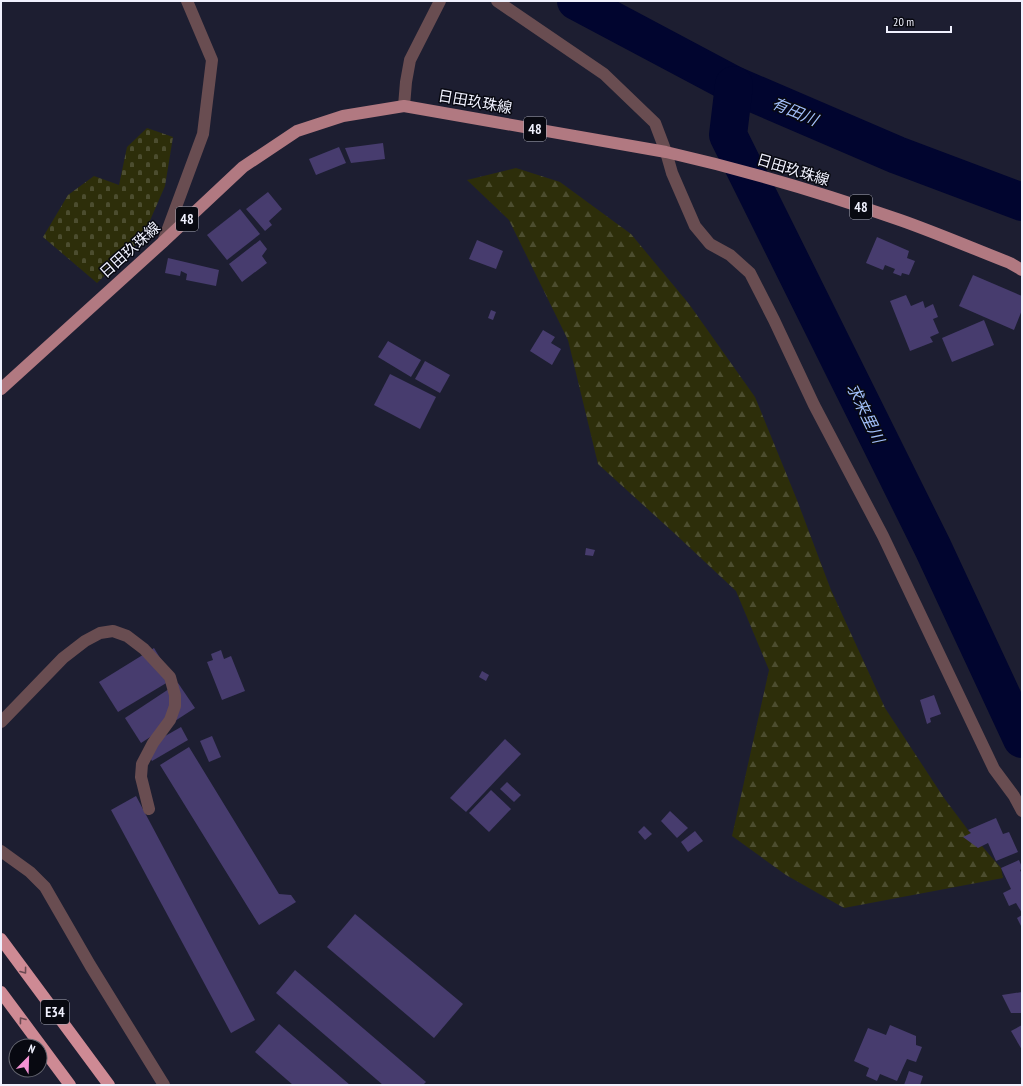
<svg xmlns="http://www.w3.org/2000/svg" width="1023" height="1086" font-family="'PT Sans Narrow','Noto Sans JP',sans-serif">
  <defs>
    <pattern id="forest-firs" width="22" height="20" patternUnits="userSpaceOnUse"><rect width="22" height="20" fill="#2d2e0a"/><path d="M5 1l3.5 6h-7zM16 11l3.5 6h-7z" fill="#4c4d2f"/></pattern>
    <pattern id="cemetery-stones" width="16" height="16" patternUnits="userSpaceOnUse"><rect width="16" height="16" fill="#2d2e0a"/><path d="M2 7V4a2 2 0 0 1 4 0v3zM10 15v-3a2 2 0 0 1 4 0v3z" fill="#4c4d2f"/></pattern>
  </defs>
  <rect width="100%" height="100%" fill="#1d1e31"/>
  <polygon fill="url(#forest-firs)" points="516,168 560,182 631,234 689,304 755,397 797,500 831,590 885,708 944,798 968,830 1001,868 1003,878 844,908 786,875 732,836 769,670 736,591 673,532 598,464 568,340 509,220 467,180"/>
  <polygon fill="url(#cemetery-stones)" points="147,128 173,137 165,186 142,239 97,283 43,237 68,195 94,176 119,185 127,147"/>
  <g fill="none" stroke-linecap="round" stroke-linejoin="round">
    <g stroke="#01052f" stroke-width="38">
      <polyline points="576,1 734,85 897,155 1022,202"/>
      <polyline points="734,85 728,135 933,548 1022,739"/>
    </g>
  </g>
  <g fill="#473c6e">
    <polygon points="383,143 385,159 351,163 345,148"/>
    <polygon points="339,147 346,163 316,175 309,159"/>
    <polygon points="268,192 282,209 269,221 272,225 265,231 246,209"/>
    <polygon points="240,209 260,234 227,260 207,235"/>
    <polygon points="877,237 909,251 907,258 915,261 909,275 902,273 901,276 893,273 895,269 885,265 883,270 866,263"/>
    <polygon points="260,240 267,249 262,256 267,263 242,282 229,264"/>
    <polygon points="477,240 503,251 496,269 469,259"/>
    <polygon points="168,258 219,270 216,286 186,280 187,274 181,271 180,276 165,273"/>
    <polygon points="973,275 1022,296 1022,310 1014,330 959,306"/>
    <polygon points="906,295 911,306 923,301 925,308 933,304 938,317 933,319 939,333 930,337 933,342 910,351 890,301"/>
    <polygon points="491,310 496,312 493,320 488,318"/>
    <polygon points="984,320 994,345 952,362 942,338"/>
    <polygon points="543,330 555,337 551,343 561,349 552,365 530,351"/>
    <polygon points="388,341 421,360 411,377 378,357"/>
    <polygon points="425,361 450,375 440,393 415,379"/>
    <polygon points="390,374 436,397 420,429 374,405"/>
    <polygon points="586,548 595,550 593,556 585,555"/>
    <polygon points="154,648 173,679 118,712 99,682"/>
    <polygon points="221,650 224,659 231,656 245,691 222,700 207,662 213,660 211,654"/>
    <polygon points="482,671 489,675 486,681 479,677"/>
    <polygon points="178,683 195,708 141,743 125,718"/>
    <polygon points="934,695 941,714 930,718 931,722 927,724 920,700"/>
    <polygon points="181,727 188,740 152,761 144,748"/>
    <polygon points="212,736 221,757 209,762 200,741"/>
    <polygon points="505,739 521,754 466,812 450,798"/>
    <polygon points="189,747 279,894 291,895 296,902 259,925 160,765"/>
    <polygon points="507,782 521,795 514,802 500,789"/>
    <polygon points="491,790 511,809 489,832 469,813"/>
    <polygon points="136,796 255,1020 231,1033 111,810"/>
    <polygon points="670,811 688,828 677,838 661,821"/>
    <polygon points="996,818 1003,834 1009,832 1018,852 996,861 988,843 978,848 963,837 971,833 968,830"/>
    <polygon points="644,826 652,834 645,840 638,832"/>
    <polygon points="695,831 703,841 688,852 681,842"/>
    <polygon points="1019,860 1022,867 1022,869 1020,870 1022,874 1022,913 1016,903 1009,906 1003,893 1011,889 1001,868"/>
    <polygon points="355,914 463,1004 434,1038 327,947"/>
    <polygon points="1022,915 1022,928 1017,918"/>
    <polygon points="295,970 426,1082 423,1085 383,1085 276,993"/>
    <polygon points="1022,992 1022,1013 1011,1013 1002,995"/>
    <polygon points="279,1024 350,1085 293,1085 255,1052"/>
    <polygon points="890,1025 916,1036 916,1045 922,1047 916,1062 907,1059 897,1081 880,1074 877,1081 866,1076 869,1068 854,1061 868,1028 886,1035"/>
    <polygon points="1022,1025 1022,1050 1011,1031"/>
    <polygon points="909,1071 923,1076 920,1085 904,1085"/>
  </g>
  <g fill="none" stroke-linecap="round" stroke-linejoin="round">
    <g stroke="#694d51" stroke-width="12">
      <polyline points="497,1 604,74 655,123 666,152 672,173 695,226 710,244 730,255 750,273 774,320 814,405 883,536 994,769 1014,796 1022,811"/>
      <polyline points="404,106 406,82 410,60 440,1"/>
      <polyline points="163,242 203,134 212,60 187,1"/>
      <polyline points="1,722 63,658 85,641 100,633 113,631 127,636 144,649 170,677 175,695 175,706 170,720 153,743 142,764 141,777 149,809"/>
      <polyline points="1,851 30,872 45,887 90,965 164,1085"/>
    </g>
    <path stroke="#b17981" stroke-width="12" d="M1 389 163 242 243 167 297 131 343 116 404 106 666 152C745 170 823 193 900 220 937 233 974 249 1010 263L1022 270"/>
    <g stroke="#ce8a94" stroke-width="12">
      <polyline points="1,939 109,1085"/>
      <polyline points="1,992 70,1085"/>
    </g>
  </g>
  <defs><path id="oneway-chevron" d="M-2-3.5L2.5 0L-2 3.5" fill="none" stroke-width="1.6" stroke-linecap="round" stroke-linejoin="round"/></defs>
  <g stroke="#6b4a52">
    <use href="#oneway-chevron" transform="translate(24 971) rotate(53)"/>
    <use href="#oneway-chevron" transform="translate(22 1020) rotate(-127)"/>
  </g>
  <g text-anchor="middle" stroke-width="3" stroke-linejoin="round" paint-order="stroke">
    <g fill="#080911" stroke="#aaabb7" stroke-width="1">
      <rect x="524" y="117" width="22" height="24" rx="3"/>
      <rect x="850" y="195" width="22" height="24" rx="3"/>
      <rect x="176" y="207" width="22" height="24" rx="3"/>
      <rect x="41" y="1000" width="28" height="24" rx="3"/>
    </g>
    <g font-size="14" font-weight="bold" fill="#f0f1fe">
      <text x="535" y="134">48</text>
      <text x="861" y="212">48</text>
      <text x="187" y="224">48</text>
      <text x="55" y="1017">E34</text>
    </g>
    <g font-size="15" fill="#f0f1fe" stroke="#080911">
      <text transform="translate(475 102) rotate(10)" y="5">日田玖珠線</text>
      <text transform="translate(793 170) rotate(17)" y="5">日田玖珠線</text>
      <text transform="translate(130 250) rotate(-42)" y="5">日田玖珠線</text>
    </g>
    <g font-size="16" font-style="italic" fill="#a2bffb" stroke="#080911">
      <text transform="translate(795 111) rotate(23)" y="6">有田川</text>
      <text transform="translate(866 413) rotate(64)" y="6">求来里川</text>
    </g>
  </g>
  <rect width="1023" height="1086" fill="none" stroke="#f0f1fe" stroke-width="4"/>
  <g transform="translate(28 1058) rotate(23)"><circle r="19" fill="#080911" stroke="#656670"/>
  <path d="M0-3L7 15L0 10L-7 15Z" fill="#f491d3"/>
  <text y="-6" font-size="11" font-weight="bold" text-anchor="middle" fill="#f0f1fe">N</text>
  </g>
  <path d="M887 26v6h64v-6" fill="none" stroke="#f0f1fe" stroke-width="2"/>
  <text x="893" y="26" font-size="12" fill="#f0f1fe" stroke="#080911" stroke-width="3" paint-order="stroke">20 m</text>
</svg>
